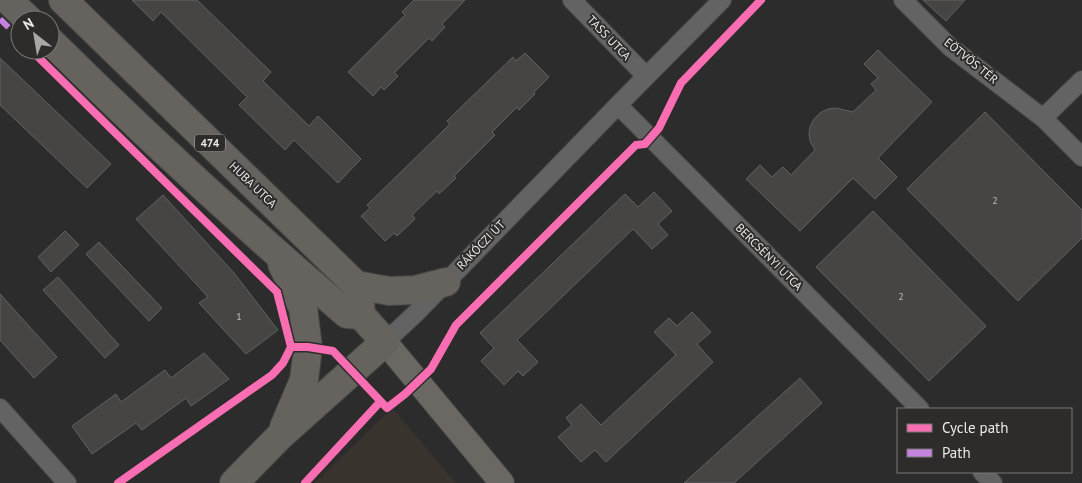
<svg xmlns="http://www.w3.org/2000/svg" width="1082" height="483" font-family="'PT Sans',sans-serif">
  <rect width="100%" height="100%" fill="#2d2c2c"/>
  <polygon fill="#39332e" points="392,408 456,483 315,483"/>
  <g fill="#464544" stroke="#626161">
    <polygon points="132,0 197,0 271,72 263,81 309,126 318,116 361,159 338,183 294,140 285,150 239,105 247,97 161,12 153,21"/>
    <polygon points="414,0 465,0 442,24 445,27 432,41 429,38 394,73 398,76 384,90 381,87 373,96 348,72 405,15 402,12"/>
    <polygon points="923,0 965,0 946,21"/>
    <polygon points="878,50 932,102 878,158 897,177 875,199 853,178 800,231 746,179 760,165 772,177 783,167 791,175 815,150 810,141 809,134 810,127 814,119 820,113 828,109 836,108 853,112 876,90 871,84 878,78 864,64"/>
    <polygon points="525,53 549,77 534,92 535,94 519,110 517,107 492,132 495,135 454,176 456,178 439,194 437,191 412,215 415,219 397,236 394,233 385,241 361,216 370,208 367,205 441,133 450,124 447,121 488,81 513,57 516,61"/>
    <polygon points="0,58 111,164 87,188 0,105"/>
    <polygon points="985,112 1082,210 1082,238 1018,301 907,189"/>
    <polygon points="654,192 672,211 658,224 668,235 652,249 633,229 517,340 538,362 523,376 518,371 504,385 481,361 494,348 480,333 625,194 638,207"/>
    <polygon points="163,195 234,273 278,330 246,354 199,303 208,297 136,219"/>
    <polygon points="873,211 986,326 929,381 816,267"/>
    <polygon points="65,231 79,245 51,272 38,257"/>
    <polygon points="99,242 162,308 149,321 86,254"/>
    <polygon points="58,277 119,345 105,358 43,290"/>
    <polygon points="0,294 57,357 34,378 0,340"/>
    <polygon points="692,312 711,332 697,344 713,362 606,462 595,450 581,462 558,437 572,425 566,418 581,404 601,425 676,355 654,332 669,318 677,326"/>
    <polygon points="204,353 229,379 191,406 186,398 142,430 136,423 92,454 72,426 116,394 121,402 165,370 171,378"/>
    <polygon points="800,378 822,403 734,483 684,483"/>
  </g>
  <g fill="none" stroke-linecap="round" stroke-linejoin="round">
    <g stroke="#484747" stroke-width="20">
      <g id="street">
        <polyline points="572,0 646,76"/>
        <polyline points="903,0 950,47 1043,118 1082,157"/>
        <polyline points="618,105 920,409"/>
        <polyline points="1043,118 1082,80"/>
        <polyline points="385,342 416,313 618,105 722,0"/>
        <polyline points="0,408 67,483"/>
        <polyline points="982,472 993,483"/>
      </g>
    </g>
    <g stroke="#484747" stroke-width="26">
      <polyline id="secondary" points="385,342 502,483"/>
    </g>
    <g stroke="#484747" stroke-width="30">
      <g id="primary">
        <polyline points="8,0 29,20"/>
        <polyline points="63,0 356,285 360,301 361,315 385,342 281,435 234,483"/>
        <path d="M50 41C146 136 245 227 347 314L361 315"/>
        <polyline points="282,264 303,308 308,347 304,380 284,427"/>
        <polyline points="356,285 389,291 415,290 446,282"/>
      </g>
    </g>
    <use href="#street" stroke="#646363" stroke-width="18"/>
    <use href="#secondary" stroke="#6b6864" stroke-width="24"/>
    <use href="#primary" stroke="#66625d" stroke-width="28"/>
    <polyline stroke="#c483df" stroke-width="6" stroke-dasharray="12 6" stroke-linecap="butt" points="0,19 20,39"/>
    <g stroke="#2e2c2b" stroke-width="11">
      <g id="cycleway">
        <polyline points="31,50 277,292 291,347 283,363 272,375 118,483"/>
        <polyline points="291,347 308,347 333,351 387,408 405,394 431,369 456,325 636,145 645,144 659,128 681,83 761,0"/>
        <polyline points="305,483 380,402"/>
      </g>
    </g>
    <use href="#cycleway" stroke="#f96db3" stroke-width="8"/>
  </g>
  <g text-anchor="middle" stroke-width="4" stroke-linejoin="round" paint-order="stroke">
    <g font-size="10" fill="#c1c0bf">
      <text x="995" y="204">2</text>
      <text x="901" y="300">2</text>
      <text x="239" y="320">1</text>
    </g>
    <rect fill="#2e2c2b" stroke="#b2b0af" stroke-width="1" x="195" y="134.5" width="30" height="17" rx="4"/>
    <g font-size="11" font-weight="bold" fill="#eae9e8">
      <text x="210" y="147">474</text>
    </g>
    <g font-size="12" fill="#eae9e8" stroke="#2e2c2b">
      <text transform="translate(609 38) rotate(46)" y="4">TASS UTCA</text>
      <text transform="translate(971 61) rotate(39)" y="4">EÖTVÖS TÉR</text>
      <text transform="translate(253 185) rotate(44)" y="4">HUBA UTCA</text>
      <text transform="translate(481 245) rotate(-46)" y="4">RÁKÓCZI ÚT</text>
      <text transform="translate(769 257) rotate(45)" y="4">BERCSÉNYI UTCA</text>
    </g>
  </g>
  <rect x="897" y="408" width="175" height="65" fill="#2e2c2b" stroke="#797877"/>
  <rect x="907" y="424" width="25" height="8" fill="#f96db3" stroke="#797877"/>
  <text x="942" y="433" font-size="15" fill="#eae9e8">Cycle path</text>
  <rect x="907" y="449" width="25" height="8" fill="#c483df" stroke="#797877"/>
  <text x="942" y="458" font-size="15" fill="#eae9e8">Path</text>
  <g transform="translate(35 35) rotate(329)"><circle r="24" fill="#2e2c2b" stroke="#797877"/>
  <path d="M0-4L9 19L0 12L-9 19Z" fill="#a8a7a6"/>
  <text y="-8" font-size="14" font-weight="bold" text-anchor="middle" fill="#eae9e8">N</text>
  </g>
</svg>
